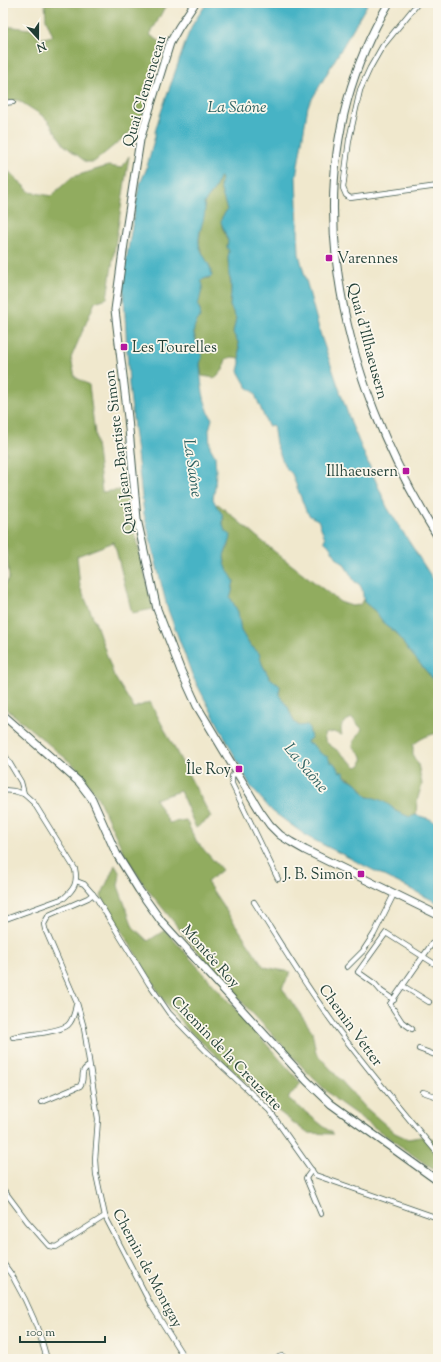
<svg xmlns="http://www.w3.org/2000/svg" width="441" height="1362" font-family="'Sorts Mill Goudy',serif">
  <rect width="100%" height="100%" fill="#fbf7ec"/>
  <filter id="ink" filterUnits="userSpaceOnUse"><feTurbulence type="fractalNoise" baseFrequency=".025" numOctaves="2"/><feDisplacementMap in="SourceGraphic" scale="8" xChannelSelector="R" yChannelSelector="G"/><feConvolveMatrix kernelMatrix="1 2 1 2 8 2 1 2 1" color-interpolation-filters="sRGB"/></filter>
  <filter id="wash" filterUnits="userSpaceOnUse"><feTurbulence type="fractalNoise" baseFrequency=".012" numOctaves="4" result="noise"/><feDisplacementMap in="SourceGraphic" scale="16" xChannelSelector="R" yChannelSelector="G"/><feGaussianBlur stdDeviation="0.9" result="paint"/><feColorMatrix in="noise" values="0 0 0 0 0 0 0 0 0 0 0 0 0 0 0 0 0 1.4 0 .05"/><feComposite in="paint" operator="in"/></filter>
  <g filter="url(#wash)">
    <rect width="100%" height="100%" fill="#f0e8cd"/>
    <g fill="#91ac5f" stroke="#58744a" fill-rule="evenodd">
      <polygon points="45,3 167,3 150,35 164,44 140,124 94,162 86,162 64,145 49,122 43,116 29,107 18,100 3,101 3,27 14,27 36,30 39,39 53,36 46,19"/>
      <polygon points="129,156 107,298 95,302 71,358 75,377 89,385 102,492 130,489 132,521 153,609 132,613 114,542 77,556 80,587 96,624 114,676 134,708 150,702 211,817 196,828 180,791 155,799 169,823 186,820 196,841 222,870 207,882 264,967 291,972 282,988 312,1031 316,1053 365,1107 395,1133 408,1139 426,1136 438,1141 438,1173 336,1100 310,1075 214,972 144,885 123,851 98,798 76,767 3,706 3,588 9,578 3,516 3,454 7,454 3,445 3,166 30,192 51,196 72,177 108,166 122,168"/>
      <polygon points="219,177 221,177 220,187 227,210 222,217 222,227 228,241 227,247 229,251 228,258 231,292 230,306 236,318 233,333 238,342 240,358 232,357 226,359 223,370 216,378 202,376 200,364 202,356 195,337 193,328 200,315 200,309 198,306 199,297 202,291 201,280 203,279 210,278 210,266 206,261 199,244 204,203 215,189"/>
      <path d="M218 504 275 552 340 602 352 606 360 605 363 599 364 602 375 611 387 627 392 629 400 637 405 646 438 685V733C428 735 421 738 413 745V756L418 764 422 784 417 801 416 815 412 817C400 817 393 807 383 802 378 799 373 799 368 797 364 795 363 791 360 787 353 778 340 776 335 764L330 762 326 757C320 755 318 750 313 746 312 745 309 744 307 743V741L309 740 300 726 294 722 288 707 279 695 280 686 269 677 262 664 259 653 249 644 241 631 238 612 230 597C233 592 232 587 234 581L227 571 225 563 224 554 229 547V543L223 525 224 518 216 505ZM352 718 362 729 354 741 353 746C359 754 365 753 361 765L357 767 338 751 327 743 325 740 324 734 334 732 342 735C339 725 343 722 352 718Z"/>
      <polygon points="115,865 120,874 118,886 133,927 148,941 165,930 301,1083 288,1098 333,1134 307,1133 273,1107 188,1030 165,1003 101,896"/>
    </g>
    <path fill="#47b3c5" stroke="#33787c" d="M207 3H368L308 106 296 177 299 254 321 336 351 423 387 507 438 587V685L405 646 397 633 387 627 375 611 364 602 362 589 359 584 355 582 347 569 343 563 339 561 329 546 324 541 325 538 318 520 310 516 306 511 292 474 285 467 276 444 273 425 268 426 254 392 247 387 238 371 240 363 239 348 238 342 233 333 236 318 230 306 231 292V281L229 276 228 258 229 251 227 247 228 241 221 222 222 217 227 210 220 187 221 177H219L215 189 204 203C208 217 197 230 199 244 201 255 211 263 212 276L201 280 203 285 198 306C205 318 195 320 194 329 192 338 200 347 202 356 202 359 200 362 200 365 201 384 203 402 212 419L209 430 210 447 215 456 216 471 215 488 213 499 217 507 223 515V525L225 531 231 535C231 541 228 546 226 550 220 561 230 573 234 581 232 587 233 592 230 597L238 612 241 631 249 644 259 653 262 664 269 677 280 686 279 695 288 707 294 722 299 726 307 725 309 728 311 738 307 741V743L312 744C317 750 320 754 328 757L330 762 334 763 340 772H344L345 777 357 783 362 791 368 797 375 798 383 801 393 808 395 811 410 817 416 815 430 819 438 824V903L308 837 272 811 251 787 193 677 167 607 144 514 129 385 123 279 139 186 146 170 155 136V132L159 118 188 35 194 22Z"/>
  </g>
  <g filter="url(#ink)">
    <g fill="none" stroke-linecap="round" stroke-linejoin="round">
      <g stroke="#3e574b" stroke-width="6">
        <g id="street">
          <polyline points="418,3 382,47 370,68 360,90 349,140 343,188 346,195 350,198 438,186"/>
          <polyline points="3,103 13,102"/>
          <path d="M3 752 21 782 24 794 34 803 75 869C78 883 74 889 64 898L3 920"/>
          <polyline points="236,772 232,776 232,784 278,879"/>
          <polyline points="3,790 14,791 24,794"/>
          <polyline points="76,881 84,884 97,899 149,984 169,1013 206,1051 269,1110 315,1175 438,1218"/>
          <polyline points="93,894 88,898 49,915 44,924 45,929 77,1003 84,1028 98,1119 95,1160 96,1174 105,1216 151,1305 185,1359"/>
          <path d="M254 902C282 946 308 990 339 1031 371 1074 405 1114 438 1154"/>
          <polyline points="347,967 363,951 374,934 394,894"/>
          <polyline points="403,986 429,1002"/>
          <polyline points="394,1000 381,991 375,984 358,972 386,933 438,966"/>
          <polyline points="412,1029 402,1022 390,1004 438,935"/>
          <path d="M13 1037C25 1035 60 1032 68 1025 73 1020 75 1011 76 1005"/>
          <polyline points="419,1049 438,1056"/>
          <polyline points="423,1092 438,1097"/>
          <path d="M42 1102 80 1086C86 1078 78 1072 89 1066"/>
          <polyline points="312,1170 306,1178 321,1214"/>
          <polyline points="3,1189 27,1221 49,1246 56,1247 105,1216"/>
          <path d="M3 1263C7 1269 12 1274 15 1281 29 1305 40 1332 47 1359"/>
          <polyline points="278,1359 279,1357 282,1356 286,1359"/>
        </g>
      </g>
      <g stroke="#3e574b" stroke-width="9">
        <g id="primary">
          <polyline points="195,3 179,27 170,43 140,140 124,244 115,310 128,418 137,519 157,609 181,671 197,706 260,811 270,825 280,835 291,842 305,850 438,915"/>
          <path d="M389 3C287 173 339 379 438 537"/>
          <polyline points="3,715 79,782 92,799 116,853 139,890 161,921 307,1081 331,1104 438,1181"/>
        </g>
      </g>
      <use href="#street" stroke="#fff" stroke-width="4.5"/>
      <use href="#primary" stroke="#fff" stroke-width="7"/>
    </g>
  </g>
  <g fill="#b5179e" stroke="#fbf7ec" stroke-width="1.5">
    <rect x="325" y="254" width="8" height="8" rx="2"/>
    <rect x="120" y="343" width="8" height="8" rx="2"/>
    <rect x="402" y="467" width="8" height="8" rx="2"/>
    <rect x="235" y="765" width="8" height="8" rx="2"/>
    <rect x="357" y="870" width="8" height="8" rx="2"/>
  </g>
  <g text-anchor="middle" stroke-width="3.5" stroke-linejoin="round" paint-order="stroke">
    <g font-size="15" fill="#1f3d34" stroke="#fbf7ec">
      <text transform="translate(144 91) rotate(-73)" y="5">Quai Clemenceau</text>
      <text transform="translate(368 341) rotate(75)" y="5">Quai d'Illhaeusern</text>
      <text transform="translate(119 452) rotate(-97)" y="5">Quai Jean-Baptiste Simon</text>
      <text transform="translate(211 956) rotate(48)" y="5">Montée Roy</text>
      <text transform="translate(351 1025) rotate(54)" y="5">Chemin Vetter</text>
      <text transform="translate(227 1053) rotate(46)" y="5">Chemin de la Creuzette</text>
      <text transform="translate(148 1268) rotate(62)" y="5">Chemin de Montgay</text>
    </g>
    <g font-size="15" fill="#1f3d34" stroke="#fbf7ec" text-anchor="end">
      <text x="337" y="263" text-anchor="start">Varennes</text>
      <text x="132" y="352" text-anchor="start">Les Tourelles</text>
      <text x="398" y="476">Illhaeusern</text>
      <text x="231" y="774">Île Roy</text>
      <text x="353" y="879">J. B. Simon</text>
    </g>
    <g font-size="16" font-style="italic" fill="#2b6060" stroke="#fbf7ec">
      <text x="237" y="112">La Saône</text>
      <text transform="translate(194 468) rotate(82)" y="6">La Saône</text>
      <text transform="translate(307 767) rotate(50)" y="6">La Saône</text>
    </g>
  </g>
  <rect width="441" height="1362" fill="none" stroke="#fbf7ec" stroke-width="16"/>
  <g transform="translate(38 38) rotate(159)" stroke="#fbf7ec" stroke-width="3" paint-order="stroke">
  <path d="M0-3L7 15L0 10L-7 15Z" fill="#1f3d34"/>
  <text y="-6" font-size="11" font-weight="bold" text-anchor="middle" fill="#1f3d34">N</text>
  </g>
  <path d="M20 1336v6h85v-6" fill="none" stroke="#1f3d34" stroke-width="2"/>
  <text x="26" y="1336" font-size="12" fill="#1f3d34" stroke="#fbf7ec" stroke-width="3" paint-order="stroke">100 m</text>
</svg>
